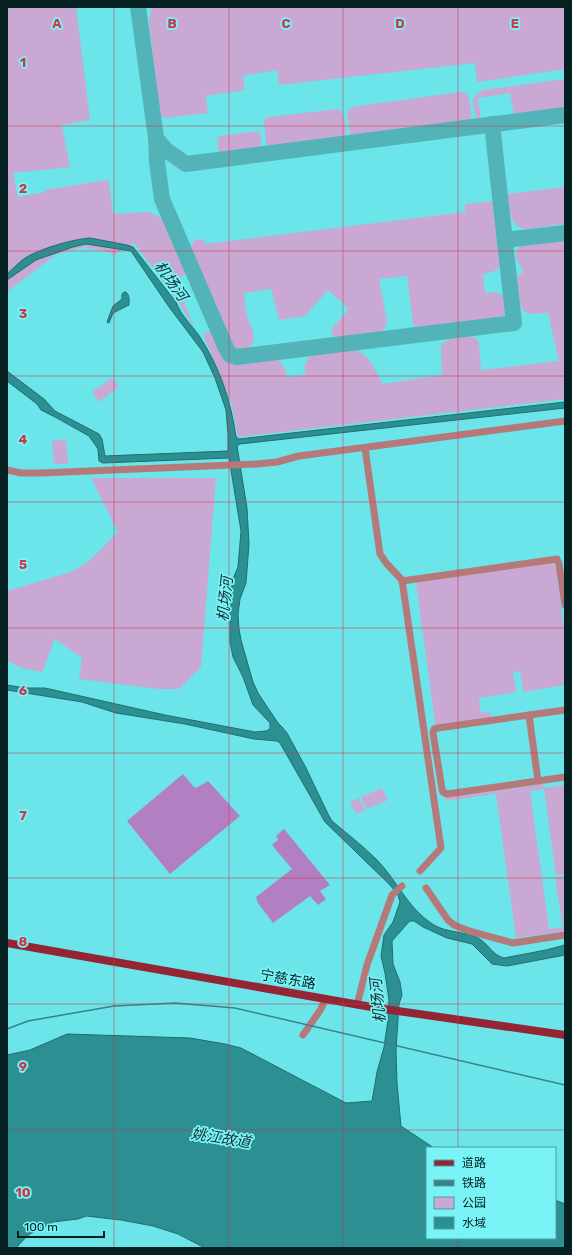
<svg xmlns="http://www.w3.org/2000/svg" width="572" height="1255" font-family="Rubik,'Noto Sans SC',sans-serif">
  <rect width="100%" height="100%" fill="#6be5e9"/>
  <g fill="#c9a8d3">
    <polygon points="7,7 76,7 90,120 62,125 70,167 13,173 18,197 45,192 45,190 107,180 109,181 113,214 149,212 161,218 164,222 186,274 174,280 193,323 192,324 178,301 134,243 114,255 108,252 83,247 55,255 7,292"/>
    <polygon points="152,7 565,7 565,69 477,82 475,63 279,85 277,70 243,76 245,90 206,96 208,113 165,118 159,115 149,19"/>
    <path d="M565 79V108L514 116 510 93 478 98 481 121 480 123C475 118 471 103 474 97 476 94 480 92 483 90Z"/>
    <path d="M460 92C463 93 465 93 467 94 470 98 472 119 471 124L469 125 354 138 352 137 350 133 347 112 352 107Z"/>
    <path d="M339 109C345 114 349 133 344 139L271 148H270L266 143 264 121 267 117Z"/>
    <path d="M257 131 260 133C261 139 263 143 259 147L222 153H219L217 139 220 136Z"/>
    <path d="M565 187V224L526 229C509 227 510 208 507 194Z"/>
    <path d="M495 201 503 261C500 271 492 272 483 274L485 293C496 292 503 292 508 303L507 312 500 318 416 327 413 324 407 276 379 279 387 321C386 327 384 330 379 333L339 339 332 334 331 330 349 309 328 290 305 316 279 320 271 289 244 293C245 301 245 311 248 318 251 329 259 337 250 347 247 350 243 352 238 351 233 350 232 348 229 344L190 251V246L195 240 204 239 205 244 465 212V204Z"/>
    <path d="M565 237V399L239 437 237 435 232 405 203 334 211 331C227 364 225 364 261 361 268 360 273 359 280 361L286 371V377L305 375C304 366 305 358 314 354L352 349C369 352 375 371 383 384L442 375 441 346C445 337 469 333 477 339L479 344 481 370 559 361 548 313 529 314 522 309 520 304 517 275 522 274C522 272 522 270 522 268 520 263 516 262 516 257 515 237 552 239 565 237Z"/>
    <polygon points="112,378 119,386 99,402 92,392"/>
    <polygon points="66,439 68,464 54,464 52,441"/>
    <polygon points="91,478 216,478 201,667 179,689 159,689 79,679 82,658 55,639 42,672 22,668 7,661 7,591 71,572 88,562 118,532"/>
    <polygon points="552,563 555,565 556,568 565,637 565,685 523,692 520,671 513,672 516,692 479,698 481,713 491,712 490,716 487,719 438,725 435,723 416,582"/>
    <polygon points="543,784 544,788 565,785 565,874 556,875 544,789 530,791 549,929 563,927 555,877 565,876 565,931 516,938 496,794 444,801 447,797 450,797"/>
    <polygon points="382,788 388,800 366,809 361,797"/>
    <polygon points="359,798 365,810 356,814 350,802"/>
  </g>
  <g fill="#b280c2">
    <polygon points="183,774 194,787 196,788 208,781 240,816 170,874 127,821"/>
    <polygon points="284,829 330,885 320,891 326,899 318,905 310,896 273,923 258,903 256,897 292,869 272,845 278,840 276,836"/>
  </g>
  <g fill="#2c8f92" stroke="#206e70">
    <path d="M90 238 127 245 133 247 176 302C181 316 192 325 200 337 220 368 231 401 236 437L239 439 565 402V408L240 444 237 446 247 508 249 544 246 583 240 599 238 614 239 629 241 640 253 682 258 693 278 723 282 727 287 733 305 766 329 816 332 821C346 833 362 845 376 859 398 881 406 907 434 925 447 933 465 931 478 938 488 943 492 955 504 958L546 950 565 945V955L507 966 492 964 472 944 447 938 423 927 414 921H410L407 924 392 941 393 964 400 982 402 995 399 1004 396 1050 397 1083 401 1126 434 1148H427V1238H555V1200L565 1204V1248H205L178 1234 153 1226 121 1220 86 1216 78 1219 53 1222 28 1235 16 1248H7V1055L30 1050 67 1034 190 1038 225 1044 241 1048 346 1103 372 1101 377 1072 384 1047 388 1020 389 1000 385 973 381 956 384 935 393 922 400 902 398 895 390 885 325 822 280 743 277 741 254 739 185 724 116 713 82 702 7 690V685L25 688H45L165 715 255 732 266 731 270 729V723L253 705 243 677 233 657 230 642V599L232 581 238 567 241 531 229 458 103 463 99 461 98 449 89 436 55 417 41 410 37 404 7 381V371L44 399 55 411 99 434 102 439 105 456 228 451V434L226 410 215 378 203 352 169 307 131 251 86 244 73 247 36 260 7 280V274C12 270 16 265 21 261 34 250 73 239 90 238Z"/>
    <path d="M124 292H126C130 296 129 300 129 305L113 313 109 323 107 322 113 306 122 299V294Z"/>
  </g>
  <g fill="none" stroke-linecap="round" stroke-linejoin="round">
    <g stroke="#52b4b8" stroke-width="16">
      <polyline points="138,7 156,138 166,150 186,164 565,115"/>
      <polyline points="156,138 157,162 162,199 226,348 230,355 237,357 514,323 492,124"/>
      <polyline points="505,240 565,233"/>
    </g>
    <g stroke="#b6797a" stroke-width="7">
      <polyline points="365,448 380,554 387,564 402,580 441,848 420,871"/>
      <polyline points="7,470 21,473 42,473 257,464 277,462 299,456 565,421"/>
      <polyline points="402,581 557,559 559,564 565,605"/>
      <polyline points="565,710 438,728 434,729 433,733 442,789 443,792 447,794 565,777"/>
      <polyline points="529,715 538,781"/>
      <polyline points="426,888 448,920 454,925 469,931 513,943 565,935"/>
      <polyline points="357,1005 367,965 392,895 402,886"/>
      <polyline points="303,1035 321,1009 325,999"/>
    </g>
    <polyline stroke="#932535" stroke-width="8" points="7,943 377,1008 565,1035"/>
    <polyline stroke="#388386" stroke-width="1.5" points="7,1029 28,1021 114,1006 175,1003 235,1008 565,1085"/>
  </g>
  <path fill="none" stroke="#ca3a4d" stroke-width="1" stroke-opacity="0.55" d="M114 7V1248M229 7V1248M343 7V1248M458 7V1148M7 126H565M7 251H565M7 376H565M7 502H565M7 628H565M7 753H565M7 878H565M7 1004H565M7 1130H565M458 1238V1248"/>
  <g text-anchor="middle" stroke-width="3.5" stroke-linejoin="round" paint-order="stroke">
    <g font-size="14" fill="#052021" stroke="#79f3f6">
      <text transform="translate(288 979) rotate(10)" y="5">宁慈东路</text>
    </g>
    <g font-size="15" font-style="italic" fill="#172d2e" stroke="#79f3f6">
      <text transform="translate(171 281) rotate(54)" y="5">机场河</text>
      <text transform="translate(225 599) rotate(-84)" y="5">机场河</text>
      <text transform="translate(378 1001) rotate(-96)" y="5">机场河</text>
      <text transform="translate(221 1138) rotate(9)" y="5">姚江故道</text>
    </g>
  </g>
  <g font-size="13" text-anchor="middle" font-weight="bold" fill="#ca3a4d" stroke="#79f3f6" stroke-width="3.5" stroke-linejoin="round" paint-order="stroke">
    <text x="57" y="28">A</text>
    <text x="172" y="28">B</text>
    <text x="286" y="28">C</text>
    <text x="400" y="28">D</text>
    <text x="515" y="28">E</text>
    <text x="23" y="67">1</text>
    <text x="23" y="193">2</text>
    <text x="23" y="318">3</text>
    <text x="23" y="444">4</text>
    <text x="23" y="569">5</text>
    <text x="23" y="695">6</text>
    <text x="23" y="820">7</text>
    <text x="23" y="946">8</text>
    <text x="23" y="1071">9</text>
    <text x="23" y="1197">10</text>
  </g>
  <rect width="572" height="1255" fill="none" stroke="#052021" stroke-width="16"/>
  <rect x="426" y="1147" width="130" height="92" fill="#79f3f6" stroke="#4b9fa1"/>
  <rect x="434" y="1160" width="20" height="6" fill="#932535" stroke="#4b9fa1"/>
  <text x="462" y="1167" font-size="12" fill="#052021">道路</text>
  <rect x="434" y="1180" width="20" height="6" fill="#388386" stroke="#4b9fa1"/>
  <text x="462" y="1187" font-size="12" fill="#052021">铁路</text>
  <rect x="434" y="1197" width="20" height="12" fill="#c9a8d3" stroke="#4b9fa1"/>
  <text x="462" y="1207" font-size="12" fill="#052021">公园</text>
  <rect x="434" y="1217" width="20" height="12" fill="#2c8f92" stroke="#4b9fa1"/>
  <text x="462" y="1227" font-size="12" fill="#052021">水域</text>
  <path d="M18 1231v6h86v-6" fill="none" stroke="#052021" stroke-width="2"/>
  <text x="24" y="1231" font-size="12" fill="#052021" stroke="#79f3f6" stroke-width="3" paint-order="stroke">100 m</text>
</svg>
